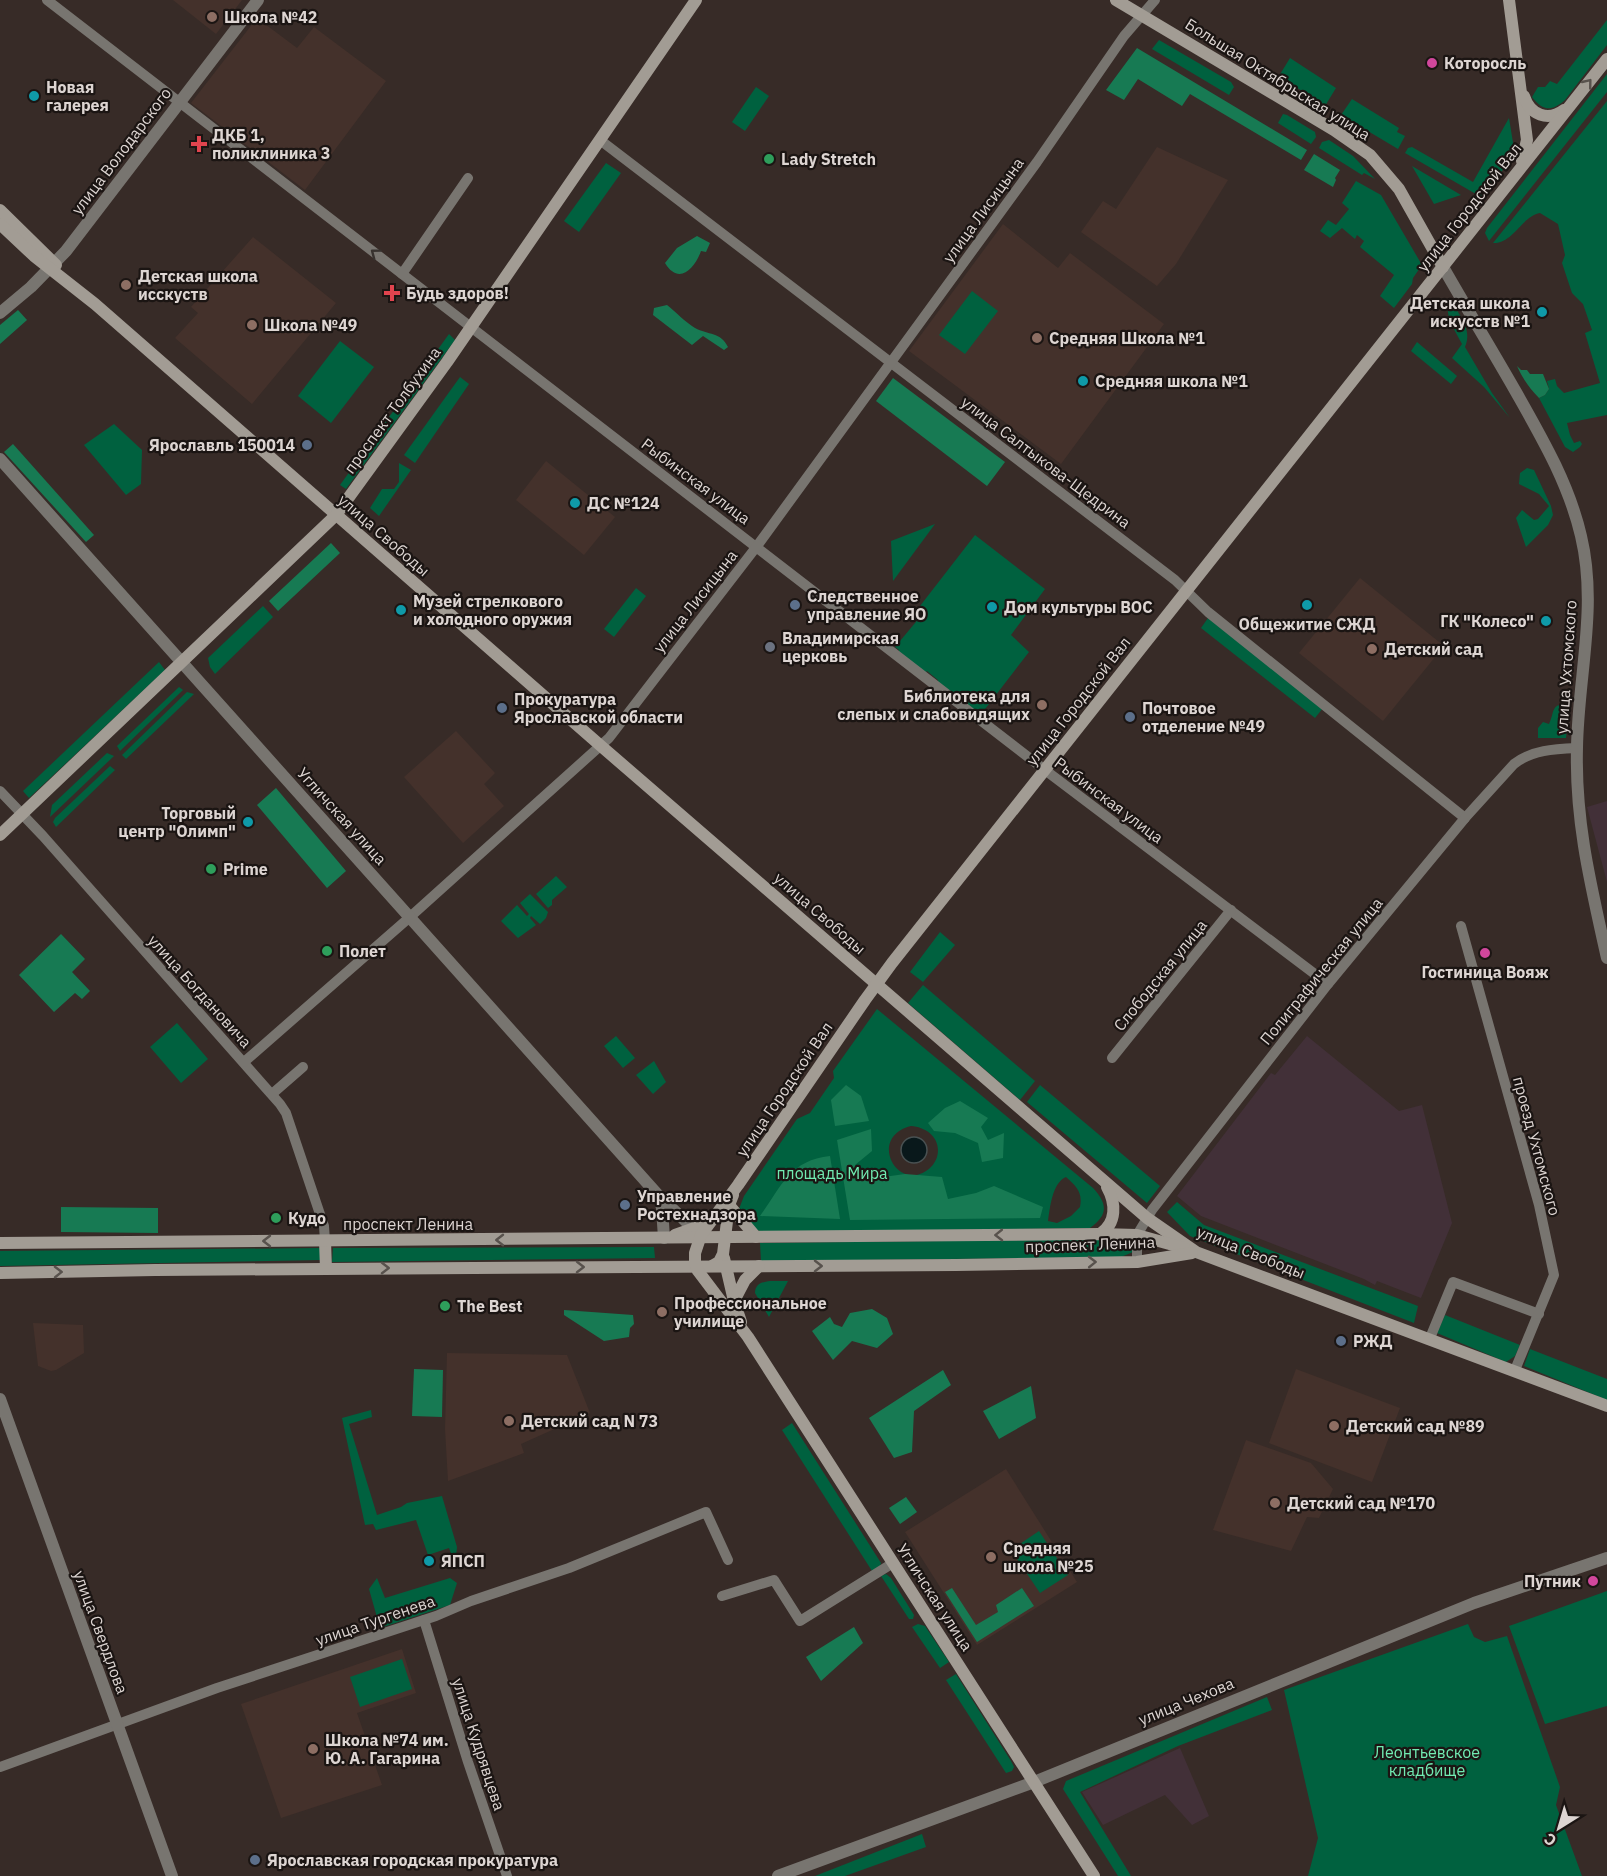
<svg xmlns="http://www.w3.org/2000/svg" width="1607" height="1876" font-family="'IBM Plex Sans',sans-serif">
  <rect width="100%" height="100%" fill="#372b27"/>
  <g fill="#44312b">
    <polygon points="173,0 242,0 216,34"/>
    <polygon points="257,18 297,48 314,27 386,81 305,190 191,103"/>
    <polygon points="1157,147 1228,180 1176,264 1157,286 1081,232 1103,201 1116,209"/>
    <polygon points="1003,224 1058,268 1070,253 1164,324 1061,464 909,351"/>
    <polygon points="253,237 336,303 252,404 175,338 198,313 191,307"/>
    <polygon points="546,461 615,517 584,555 516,500"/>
    <polygon points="1360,578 1444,646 1383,721 1299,653"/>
    <polygon points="456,731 495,773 484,784 504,806 463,843 404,777"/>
    <polygon points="33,1323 83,1325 84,1353 56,1370 51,1371 38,1366"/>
    <polygon points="447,1353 567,1355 590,1413 521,1444 524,1453 448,1481 445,1429"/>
    <polygon points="1296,1369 1400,1408 1372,1482 1269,1443"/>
    <polygon points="1246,1440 1311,1463 1333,1489 1319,1518 1307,1517 1291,1551 1213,1530"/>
    <polygon points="1006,1469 1077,1582 977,1645 905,1532"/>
    <polygon points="402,1649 416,1693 357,1713 382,1785 281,1818 241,1704"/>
  </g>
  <g fill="#423038">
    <polygon points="1607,801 1607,882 1587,807"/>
    <polygon points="1307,1036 1399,1111 1422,1105 1452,1223 1421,1298 1377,1281 1375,1285 1364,1279 1201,1216 1177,1196 1271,1073 1275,1075"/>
    <polygon points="1180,1748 1209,1816 1192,1825 1165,1795 1103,1825 1082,1792"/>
  </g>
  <g fill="#00613f" fill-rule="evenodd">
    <path d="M1607 20V45L1565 100C1551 112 1543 111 1532 97L1538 87H1545L1550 81 1557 84Z"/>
    <polygon points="1159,40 1231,82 1234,87 1229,95 1152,49"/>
    <polygon points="1290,58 1336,88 1325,106 1279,76"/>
    <polygon points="1607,74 1607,92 1489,241 1485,233 1487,228"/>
    <polygon points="756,87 769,96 745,131 732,122"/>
    <polygon points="1352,99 1399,128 1397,132 1405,136 1398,149 1341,115"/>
    <path d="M1607 101V415L1567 423 1570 435 1574 443 1580 441 1582 444 1580 447 1573 452 1565 447 1539 398 1545 395 1549 389 1547 381 1555 379 1557 386 1564 393 1600 383 1585 333 1592 330 1583 304 1572 293 1562 263 1565 255 1558 224 1540 213C1522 216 1513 244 1493 243Z"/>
    <polygon points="1283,114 1287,115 1315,132 1316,137 1311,144 1278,123"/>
    <polygon points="1509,118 1515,155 1481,197 1405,153 1408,148 1412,147 1473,182"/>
    <polygon points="1329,140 1353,156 1375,179 1364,173 1362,175 1319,148 1322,142"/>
    <polygon points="606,163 621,173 579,232 564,221"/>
    <polygon points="1412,166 1461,195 1434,204"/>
    <polygon points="1356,181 1381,195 1422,265 1413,278 1412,284 1394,308 1380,296 1394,275 1360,247 1364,241 1357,235 1355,239 1342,228 1330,238 1320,231 1328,220 1336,225 1349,209 1342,203"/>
    <polygon points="972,291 998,311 965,354 939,335"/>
    <path d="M1450 300C1459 314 1473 330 1465 347L1492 393 1510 418 1484 387 1452 358 1462 344C1455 330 1443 315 1450 300Z"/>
    <polygon points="449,334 455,340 346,489 340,485"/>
    <polygon points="340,341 374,367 331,423 298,396"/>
    <polygon points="1417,342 1457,376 1451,384 1411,351"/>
    <polygon points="460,377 469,384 415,463 404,455"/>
    <polygon points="114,424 142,450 141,484 126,495 84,445"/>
    <polygon points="399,463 411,470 379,516 370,508 382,489 394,489 399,482"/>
    <polygon points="1527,468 1534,470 1551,506 1553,515 1548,525 1526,547 1516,518 1522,510 1534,520 1538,519 1549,506 1539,494 1519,484 1520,473"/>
    <polygon points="935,524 893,581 891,541"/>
    <polygon points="975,535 1045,589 1011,635 1029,652 982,713 978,710 978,713 937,682 938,680 927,671 925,673 898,652 899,650 895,647 925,611 920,606"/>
    <polygon points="636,588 646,596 614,637 604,629"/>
    <polygon points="263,606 273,617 215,674 210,667 208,658"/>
    <polygon points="1208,618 1323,708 1315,718 1201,628"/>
    <polygon points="159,662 165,670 29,798 23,791"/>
    <polygon points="179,687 183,690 120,751 117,746"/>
    <polygon points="187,692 194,694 126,759 122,755"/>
    <path d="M1567 703 1569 711 1566 738H1538V728L1543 722 1549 724C1555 712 1550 705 1567 703Z"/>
    <polygon points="107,753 114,756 50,817 52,805"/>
    <polygon points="110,766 115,770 56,827 53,822 55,818"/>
    <polygon points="556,876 567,887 552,900 552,905 548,908 536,894"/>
    <polygon points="530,894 548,912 546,918 540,924 531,916 530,918 536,925 518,938 501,921 517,905 527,916 529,914 520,903"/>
    <polygon points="940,932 955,945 923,982 910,972"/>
    <polygon points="923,985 1035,1081 1020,1100 908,1003"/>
    <path d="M877 1009 1093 1188C1108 1204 1108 1215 1090 1228L763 1232 754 1229 739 1209 744 1196 797 1119 810 1113 834 1078 833 1071ZM911 1126C927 1127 942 1139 937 1157 935 1163 931 1168 926 1171 896 1191 868 1137 911 1126ZM1066 1177C1076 1186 1083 1192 1080 1207L1071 1216 1057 1223 1048 1221C1050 1208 1052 1183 1066 1177Z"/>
    <polygon points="177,1023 208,1059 181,1083 150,1047"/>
    <polygon points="616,1036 635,1058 623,1068 604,1046"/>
    <polygon points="654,1061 666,1082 653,1094 636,1075"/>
    <polygon points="1040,1085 1160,1186 1147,1203 1027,1102"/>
    <polygon points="1177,1202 1204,1225 1418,1306 1414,1323 1190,1236 1167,1212"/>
    <polygon points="1126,1239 1133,1244 1133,1252 1121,1257 761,1261 760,1243"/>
    <polygon points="654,1247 655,1258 332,1262 333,1248"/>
    <polygon points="322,1248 321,1260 0,1266 0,1251"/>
    <path d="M770 1281H788L769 1317 755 1293C755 1284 762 1282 770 1281Z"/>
    <polygon points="1445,1315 1520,1345 1515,1356 1506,1362 1437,1333"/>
    <polygon points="1530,1349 1607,1379 1607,1400 1524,1366"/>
    <polygon points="371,1410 372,1417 349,1424 377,1515 401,1507 407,1503 442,1496 457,1547 455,1565 449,1548 428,1555 416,1520 376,1530 373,1524 365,1525 342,1418"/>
    <polygon points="792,1423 881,1563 880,1566 872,1571 782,1430"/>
    <polygon points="1039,1531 1068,1575 1040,1593 1011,1550"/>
    <polygon points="886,1574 891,1578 914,1615 913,1619 909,1619 881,1576"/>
    <polygon points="377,1578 385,1598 450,1578 457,1583 450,1605 380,1628 369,1589"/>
    <polygon points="1607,1591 1607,1706 1545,1724 1509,1626"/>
    <polygon points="918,1624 925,1626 949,1662 940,1668 912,1627"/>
    <polygon points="1468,1624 1474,1637 1485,1642 1507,1636 1560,1787 1556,1805 1582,1876 1308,1876 1318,1838 1284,1690"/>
    <polygon points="402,1659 412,1689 360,1707 350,1677"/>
    <polygon points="956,1674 1011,1761 1014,1767 1012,1771 1006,1773 946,1680"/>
    <polygon points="1267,1697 1272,1710 1178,1746 1080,1792 1131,1876 1118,1876 1063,1789 1066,1781"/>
    <polygon points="922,1834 926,1847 845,1876 815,1876"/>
  </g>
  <g fill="#177a53">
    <polygon points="1137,48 1307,150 1301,160 1190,94 1182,106 1138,79 1124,100 1106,90"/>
    <polygon points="1314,154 1340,170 1335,178 1336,180 1333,187 1304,170"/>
    <path d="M697 236 710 243 706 252 701 251C695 268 679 286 665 263L677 248Z"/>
    <path d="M667 305C676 312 685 322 695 328 708 335 721 332 728 347L724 350 703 336 692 345 653 315 654 308Z"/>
    <polygon points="18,310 27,320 0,344 0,325"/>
    <path d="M1517 366 1521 370H1527L1530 374H1543L1549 389 1545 395 1539 398C1529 388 1523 379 1517 366Z"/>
    <polygon points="893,378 1005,462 987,486 876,401"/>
    <polygon points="13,444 94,535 86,542 4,452"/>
    <polygon points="331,543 340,553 278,611 269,601"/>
    <polygon points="276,788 346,871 327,888 257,805"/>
    <polygon points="61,934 85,959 72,972 90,991 82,999 75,993 54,1012 19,975"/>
    <polygon points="846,1085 861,1096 869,1121 835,1126 831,1100"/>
    <polygon points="960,1101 988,1118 981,1127 988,1140 1004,1133 1003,1158 982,1162 978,1143 955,1133 934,1131 928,1123 945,1108"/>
    <polygon points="871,1129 872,1151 855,1165 862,1180 905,1174 942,1177 948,1199 976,1193 994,1186 1043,1207 1040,1218 850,1220 837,1140"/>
    <path d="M830 1156 840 1219 760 1216C781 1187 790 1160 830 1156Z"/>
    <polygon points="61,1207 158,1208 158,1233 61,1232"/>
    <polygon points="872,1309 887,1318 893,1334 877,1348 852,1341 833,1360 812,1331 830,1317 834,1324 842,1327 850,1313"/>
    <polygon points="564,1310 633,1315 634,1324 630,1328 629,1337 604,1341 564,1315"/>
    <polygon points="414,1369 443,1370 442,1417 412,1416"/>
    <polygon points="943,1370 951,1385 914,1411 912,1452 894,1458 869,1418"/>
    <polygon points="1031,1386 1036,1418 999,1439 983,1411"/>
    <polygon points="906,1497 917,1512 900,1524 889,1508"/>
    <polygon points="952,1588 976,1625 998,1612 996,1605 1022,1588 1034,1606 977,1642 945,1592"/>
    <polygon points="854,1627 863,1643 821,1681 806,1657"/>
  </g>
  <circle fill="#09181b" stroke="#495152" stroke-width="1.5" cx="914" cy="1150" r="13"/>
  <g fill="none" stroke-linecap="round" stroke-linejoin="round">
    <g stroke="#787570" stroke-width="10">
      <polyline points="47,0 1045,770 1328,984"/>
      <polyline points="600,140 1175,580 1208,612 1465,818"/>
      <polyline points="402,274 468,178"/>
      <polyline points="0,791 43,836 280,1104 286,1113 324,1226 325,1241"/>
      <polyline points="1461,926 1539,1205 1554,1275 1515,1370"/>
      <polyline points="1112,1058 1231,910"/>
      <polyline points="244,1062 410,917 609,738 757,546 1037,162 1124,36 1155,0"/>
      <polyline points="272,1094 303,1067"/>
      <path d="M1137 1262V1235L1152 1210 1328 984 1465 818 1514 764C1532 750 1554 749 1577 748"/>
      <polyline points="1430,1338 1453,1282 1539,1314"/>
      <polyline points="722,1596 774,1580 800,1621 893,1563"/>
      <polyline points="424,1620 468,1762 507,1876"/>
      <polyline points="0,1767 217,1688 436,1616 471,1601 569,1568 706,1512 728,1560"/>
    </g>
    <g stroke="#787570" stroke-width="12">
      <path d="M1443 267C1467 309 1492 350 1516 392 1542 438 1569 484 1581 536 1598 607 1578 676 1577 748 1575 822 1591 886 1607 958"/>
      <polyline points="0,313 31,287 66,251 258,0"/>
      <polyline points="0,459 658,1195 698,1233"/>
      <polyline points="659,1196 662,1208 664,1238"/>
      <polyline points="0,1399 172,1876"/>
      <polyline points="778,1876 1034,1782 1474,1603 1607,1558"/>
    </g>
    <g stroke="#a29c94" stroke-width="12">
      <polyline points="1116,0 1334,130 1370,155 1399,189 1443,267"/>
      <polyline points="1509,0 1527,140 1522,161"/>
      <path d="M1524 96C1530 115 1548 122 1564 110"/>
      <polyline points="0,210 56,265"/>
      <polyline points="0,224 34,256 95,304 601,746 1147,1218 1196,1252 1607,1406"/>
      <polyline points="0,835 336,515 447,362 696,0"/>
      <polyline points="729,1205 756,1237"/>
      <path d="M1100 1234C1117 1223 1116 1203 1107 1187"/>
      <polyline points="675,1235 692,1229 710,1218"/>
      <polyline points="325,1241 326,1269"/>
      <polyline points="0,1243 1100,1234 1137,1235 1184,1248"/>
      <polyline points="724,1258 734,1301 741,1322"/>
      <polyline points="712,1266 719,1262 723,1254 729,1205 733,1195"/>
      <polyline points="0,1273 155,1270 956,1265 1137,1262 1192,1253"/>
      <polyline points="734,1301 745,1280 759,1266"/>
      <polyline points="1094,1876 748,1337 698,1271 695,1262 695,1253 701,1235 738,1185 865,1000 892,963 1607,59"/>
    </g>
  </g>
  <defs><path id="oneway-chevron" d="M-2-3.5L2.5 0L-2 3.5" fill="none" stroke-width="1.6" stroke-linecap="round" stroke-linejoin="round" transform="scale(1.5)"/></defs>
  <g stroke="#58524d">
    <use href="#oneway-chevron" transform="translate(1588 83) rotate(-51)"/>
    <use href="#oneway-chevron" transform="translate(999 1235) rotate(179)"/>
    <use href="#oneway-chevron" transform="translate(500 1240) rotate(180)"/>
    <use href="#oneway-chevron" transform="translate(267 1241) rotate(180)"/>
    <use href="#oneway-chevron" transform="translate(1092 1262) rotate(-1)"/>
    <use href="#oneway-chevron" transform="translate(818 1266)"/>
    <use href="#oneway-chevron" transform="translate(580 1267)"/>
    <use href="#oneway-chevron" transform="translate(385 1268)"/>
    <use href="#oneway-chevron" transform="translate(58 1272) rotate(-1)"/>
  </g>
  <use stroke="#37322f" href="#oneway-chevron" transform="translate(375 253) rotate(-143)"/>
  <g fill="#8d6e63" stroke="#1b1513" stroke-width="2">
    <circle cx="212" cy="17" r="6"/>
    <circle cx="126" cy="285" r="6"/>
    <circle cx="252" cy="325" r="6"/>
    <circle cx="1037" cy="338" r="6"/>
    <circle cx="1372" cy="649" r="6"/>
    <circle cx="1042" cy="705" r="6"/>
    <circle cx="662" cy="1312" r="6"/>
    <circle cx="509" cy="1421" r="6"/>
    <circle cx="1334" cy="1426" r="6"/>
    <circle cx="1275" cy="1503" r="6"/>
    <circle cx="991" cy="1557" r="6"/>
    <circle cx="313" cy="1749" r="6"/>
  </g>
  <g fill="#d1479c" stroke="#1b1513" stroke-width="2">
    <circle cx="1432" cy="63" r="6"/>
    <circle cx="1485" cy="953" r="6"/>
    <circle cx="1593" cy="1581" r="6"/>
  </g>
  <g fill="#0f9aa8" stroke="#1b1513" stroke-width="2">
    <circle cx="34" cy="96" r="6"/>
    <circle cx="1542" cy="312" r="6"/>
    <circle cx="1083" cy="381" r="6"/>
    <circle cx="575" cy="503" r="6"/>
    <circle cx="1307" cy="605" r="6"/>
    <circle cx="992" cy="607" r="6"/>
    <circle cx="401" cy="610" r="6"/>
    <circle cx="1546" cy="621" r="6"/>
    <circle cx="248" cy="822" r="6"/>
    <circle cx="429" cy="1561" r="6"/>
  </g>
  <g fill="#e0444e" stroke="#1b1513" stroke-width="2">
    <path d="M196 135h6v6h6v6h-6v6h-6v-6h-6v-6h6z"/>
    <path d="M389 284h6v6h6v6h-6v6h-6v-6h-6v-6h6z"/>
  </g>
  <g fill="#2e9e5b" stroke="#1b1513" stroke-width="2">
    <circle cx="769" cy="159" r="6"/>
    <circle cx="211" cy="869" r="6"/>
    <circle cx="327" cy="951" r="6"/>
    <circle cx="276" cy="1218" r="6"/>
    <circle cx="445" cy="1306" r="6"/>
  </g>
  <g fill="#5c6f8a" stroke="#1b1513" stroke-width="2">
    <circle cx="307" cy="445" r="6"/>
    <circle cx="795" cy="605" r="6"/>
    <circle cx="502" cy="708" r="6"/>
    <circle cx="1130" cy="717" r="6"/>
    <circle cx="625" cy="1205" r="6"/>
    <circle cx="1341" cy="1341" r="6"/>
    <circle cx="255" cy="1860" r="6"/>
  </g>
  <circle fill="#6b7280" stroke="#1b1513" stroke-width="2" cx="770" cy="647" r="6"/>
  <g text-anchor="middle" stroke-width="4.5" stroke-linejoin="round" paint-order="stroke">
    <g font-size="16" font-weight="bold" fill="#ddd5d2" stroke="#1b1513" text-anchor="start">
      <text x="224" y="23">Школа №42</text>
      <text x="1444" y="69">Которосль</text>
      <text x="46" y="93">Новая<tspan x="46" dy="18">галерея</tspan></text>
      <text x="212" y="141">ДКБ 1,<tspan x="212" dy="18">поликлиника 3</tspan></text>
      <text x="781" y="165">Lady Stretch</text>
      <text x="138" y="282">Детская школа<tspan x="138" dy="18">исскуств</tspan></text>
      <text x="406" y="299">Будь здоров!</text>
      <text x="1530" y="309" text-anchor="end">Детская школа<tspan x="1530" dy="18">искусств №1</tspan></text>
      <text x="264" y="331">Школа №49</text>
      <text x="1049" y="344">Средняя Школа №1</text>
      <text x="1095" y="387">Средняя школа №1</text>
      <text x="295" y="451" text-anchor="end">Ярославль 150014</text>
      <text x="587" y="509">ДС №124</text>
      <text x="807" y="602">Следственное<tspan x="807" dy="18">управление ЯО</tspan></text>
      <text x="413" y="607">Музей стрелкового<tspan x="413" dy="18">и холодного оружия</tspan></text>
      <text x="1004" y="613">Дом культуры ВОС</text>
      <text x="1534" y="627" text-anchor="end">ГК "Колесо"</text>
      <text x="1307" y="630" text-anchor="middle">Общежитие СЖД</text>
      <text x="782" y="644">Владимирская<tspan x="782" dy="18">церковь</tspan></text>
      <text x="1384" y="655">Детский сад</text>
      <text x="1030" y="702" text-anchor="end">Библиотека для<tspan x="1030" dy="18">слепых и слабовидящих</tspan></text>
      <text x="514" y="705">Прокуратура<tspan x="514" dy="18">Ярославской области</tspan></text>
      <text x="1142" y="714">Почтовое<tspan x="1142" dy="18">отделение №49</tspan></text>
      <text x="236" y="819" text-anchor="end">Торговый<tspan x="236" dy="18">центр "Олимп"</tspan></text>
      <text x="223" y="875">Prime</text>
      <text x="339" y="957">Полет</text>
      <text x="1485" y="978" text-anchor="middle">Гостиница Вояж</text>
      <text x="637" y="1202">Управление<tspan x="637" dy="18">Ростехнадзора</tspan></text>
      <text x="288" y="1224">Кудо</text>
      <text x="674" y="1309">Профессиональное<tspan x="674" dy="18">училище</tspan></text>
      <text x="457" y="1312">The Best</text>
      <text x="1353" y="1347">РЖД</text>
      <text x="521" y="1427">Детский сад N 73</text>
      <text x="1346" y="1432">Детский сад №89</text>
      <text x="1287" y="1509">Детский сад №170</text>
      <text x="1003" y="1554">Средняя<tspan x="1003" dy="18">школа №25</tspan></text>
      <text x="441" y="1567">ЯПСП</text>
      <text x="1581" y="1587" text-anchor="end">Путник</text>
      <text x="325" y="1746">Школа №74 им.<tspan x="325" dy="18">Ю. А. Гагарина</tspan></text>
      <text x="267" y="1866">Ярославская городская прокуратура</text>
    </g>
    <g font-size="16" fill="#ddd5d2" stroke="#1b1513">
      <text transform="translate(1278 79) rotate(32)" y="6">Большая Октябрьская улица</text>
      <text transform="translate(121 151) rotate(-53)" y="6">улица Володарского</text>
      <text transform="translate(1469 207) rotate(-52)" y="6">улица Городской Вал</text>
      <text transform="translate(983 210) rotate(-54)" y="6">улица Лисицына</text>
      <text transform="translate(392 410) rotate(-54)" y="6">проспект Толбухина</text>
      <text transform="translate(1046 462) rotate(37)" y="6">улица Салтыкова-Щедрина</text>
      <text transform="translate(696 481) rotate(37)" y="6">Рыбинская улица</text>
      <text transform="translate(384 535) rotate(41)" y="6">улица Свободы</text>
      <text transform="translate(695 601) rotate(-52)" y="6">улица Лисицына</text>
      <text transform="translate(1566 667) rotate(-86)" y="6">улица Ухтомского</text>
      <text transform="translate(1078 701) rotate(-52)" y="6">улица Городской Вал</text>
      <text transform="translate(1109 800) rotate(37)" y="6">Рыбинская улица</text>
      <text transform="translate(342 816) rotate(48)" y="6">Угличская улица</text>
      <text transform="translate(820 913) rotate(41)" y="6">улица Свободы</text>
      <text transform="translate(1321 971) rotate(-51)" y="6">Полиграфическая улица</text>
      <text transform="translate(1160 975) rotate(-51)" y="6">Слободская улица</text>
      <text transform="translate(200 991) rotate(48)" y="6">улица Богдановича</text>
      <text transform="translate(784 1089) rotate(-56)" y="6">улица Городской Вал</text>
      <text transform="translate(1537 1146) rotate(75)" y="6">проезд Ухтомского</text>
      <text x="408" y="1230">проспект Ленина</text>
      <text transform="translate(1090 1244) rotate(-2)" y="6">проспект Ленина</text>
      <text transform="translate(1251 1252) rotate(22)" y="6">улица Свободы</text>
      <text transform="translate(935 1597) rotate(57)" y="6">Угличская улица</text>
      <text transform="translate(375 1620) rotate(-19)" y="6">улица Тургенева</text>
      <text transform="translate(101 1632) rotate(70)" y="6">улица Свердлова</text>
      <text transform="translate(1186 1701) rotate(-22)" y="6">улица Чехова</text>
      <text transform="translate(479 1744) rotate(72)" y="6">улица Кудрявцева</text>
    </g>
    <g font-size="16" fill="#71ebb2" stroke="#1b1513">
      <text x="832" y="1179">площадь Мира</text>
      <text x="1427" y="1758">Леонтьевское<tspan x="1427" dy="18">кладбище</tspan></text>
    </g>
  </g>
  <g transform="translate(1559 1828) rotate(217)" stroke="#1b1513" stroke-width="4.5" paint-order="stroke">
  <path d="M0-4.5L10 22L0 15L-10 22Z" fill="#ddd5d2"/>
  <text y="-9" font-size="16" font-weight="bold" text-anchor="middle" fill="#ddd5d2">С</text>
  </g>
</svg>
